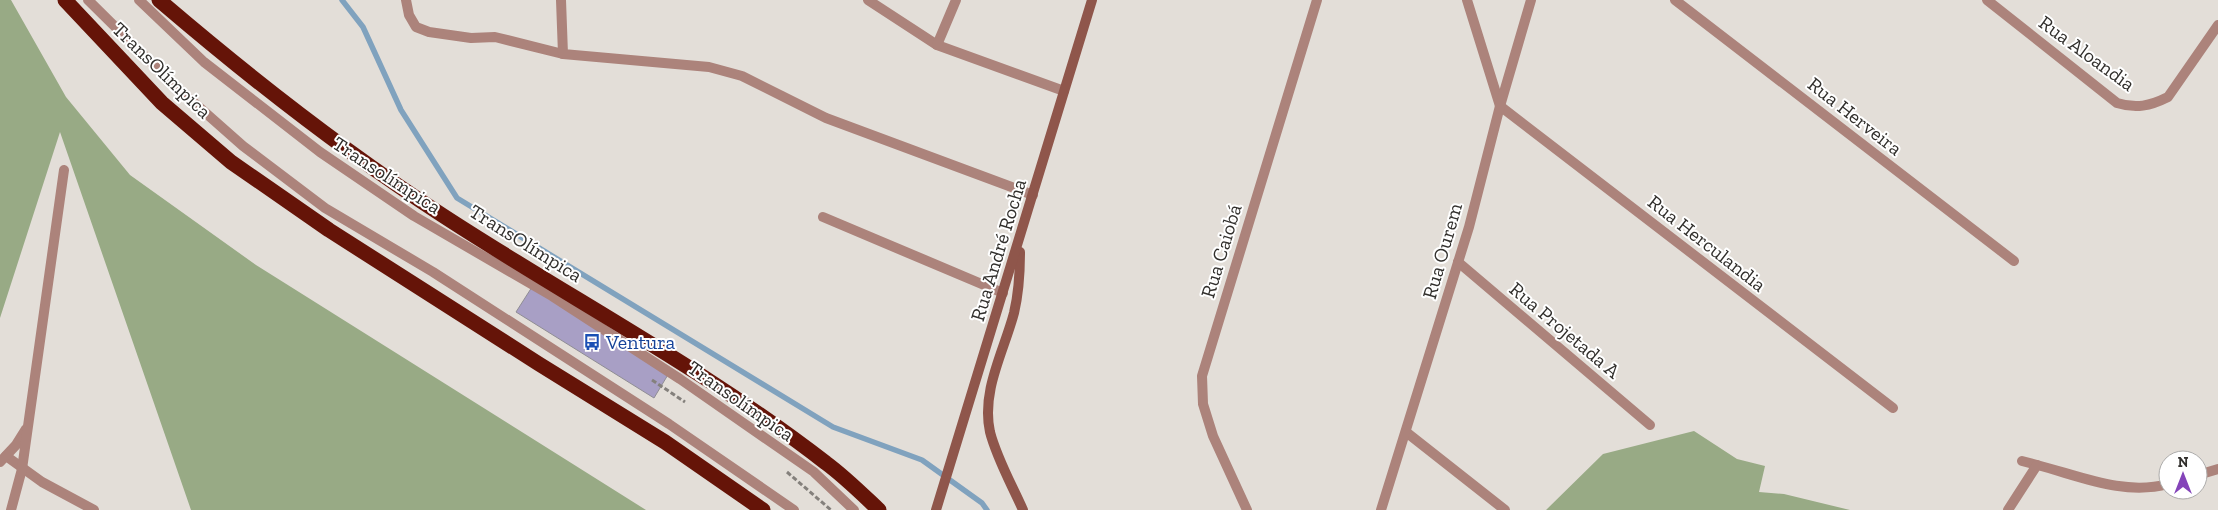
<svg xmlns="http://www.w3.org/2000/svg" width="2218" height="510" font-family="'Zilla Slab',serif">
  <rect width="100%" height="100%" fill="#e3ded8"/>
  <g fill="#98aa85">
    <polygon points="0,0 11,0 66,97 130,175 256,265 646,510 191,510 60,132 0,318"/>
    <polygon points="1694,431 1737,459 1765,466 1759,492 1784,494 1850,510 1546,510 1603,454"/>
  </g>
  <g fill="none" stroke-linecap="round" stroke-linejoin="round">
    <polyline stroke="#80a2be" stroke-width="5.5" points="342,0 363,27 401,110 457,198 833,427 922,460 982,503 987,510"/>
  </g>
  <polygon fill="#a89fc5" stroke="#8f8d94" points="532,287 669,373 654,398 516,312"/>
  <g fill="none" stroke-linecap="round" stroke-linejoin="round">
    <g stroke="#84807c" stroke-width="3" stroke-dasharray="5 2.5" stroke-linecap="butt">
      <polyline points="652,380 685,402"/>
      <polyline points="787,472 831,510"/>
    </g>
    <g stroke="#ac837b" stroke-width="10">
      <polyline points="88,0 174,85 243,146 325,208 433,272 669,424 794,510"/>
      <polyline points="139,0 204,62 320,152 414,216 552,296 680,379 814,472 854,510"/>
    </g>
    <g stroke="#ac837b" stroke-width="10">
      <polyline points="406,0 409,15 416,27 429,32 471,38 495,37 563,54"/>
      <polyline points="561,0 563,54 709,67 742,76 826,118 1033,195"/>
      <polyline points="868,0 937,45 1064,91"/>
      <polyline points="1467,0 1500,106 1893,408"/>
      <polyline points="1675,0 2014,261"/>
      <path d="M1987 0 2117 103C2136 109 2150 106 2168 97L2218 25"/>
      <polyline points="937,45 956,0"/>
      <polyline points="823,217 1003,293"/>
      <polyline points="1458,262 1650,425"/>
      <polyline points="1406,432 1505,510"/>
      <polyline points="6,456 42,482 94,510"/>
      <polyline points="2022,461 2037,465"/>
      <polyline points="0,462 16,445 26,429"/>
      <polyline points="2198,475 2218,469"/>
      <polyline points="11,510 22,469 64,170"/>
      <polyline points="1247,510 1213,436 1203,404 1202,376 1317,0"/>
      <polyline points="1381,510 1469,227 1500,106 1531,0"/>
      <path d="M2008 510 2037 465C2080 476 2124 496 2168 484"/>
    </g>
    <g stroke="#8f564b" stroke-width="10">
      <path d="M1020 252C1020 273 1019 292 1014 313 1004 351 981 391 990 432 997 459 1012 485 1023 510"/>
      <polyline points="936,510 1092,0"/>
    </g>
    <g stroke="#651408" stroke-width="15">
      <polyline points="65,0 162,103 231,162 329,230 539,364 665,442 763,510"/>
      <path d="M159 0C249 77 342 150 442 215 569 298 705 369 826 463 845 477 862 494 879 510"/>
    </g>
  </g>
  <defs>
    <g id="bus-bare" transform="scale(1.35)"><path d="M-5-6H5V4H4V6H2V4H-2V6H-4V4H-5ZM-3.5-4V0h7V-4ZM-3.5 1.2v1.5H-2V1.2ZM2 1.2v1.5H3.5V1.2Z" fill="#1a4fb4" stroke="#fff" stroke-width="2.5" paint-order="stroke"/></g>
  </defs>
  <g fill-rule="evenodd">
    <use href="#bus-bare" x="592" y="342"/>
  </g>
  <g text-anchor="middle" stroke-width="4" stroke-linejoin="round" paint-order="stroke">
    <g font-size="20" fill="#312f2c" stroke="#fff">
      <text transform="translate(2087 53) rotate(36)" y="7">Rua Aloandia</text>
      <text transform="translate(162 70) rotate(44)" y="7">TransOlímpica</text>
      <text transform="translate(1855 116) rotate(38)" y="7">Rua Herveira</text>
      <text transform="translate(387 175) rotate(33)" y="7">Transolímpica</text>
      <text transform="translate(526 243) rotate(32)" y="7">TransOlímpica</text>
      <text transform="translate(1707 243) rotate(38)" y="7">Rua Herculandia</text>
      <text transform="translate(998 250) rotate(-73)" y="7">Rua André Rocha</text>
      <text transform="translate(1221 251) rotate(-73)" y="7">Rua Caiobá</text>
      <text transform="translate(1442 251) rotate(-74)" y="7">Rua Ourem</text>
      <text transform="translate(1565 330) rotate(40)" y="7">Rua Projetada A</text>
      <text transform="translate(741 401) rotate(35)" y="7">Transolímpica</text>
    </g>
    <g font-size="20" fill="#164399" stroke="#fff" text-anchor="start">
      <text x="606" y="349">Ventura</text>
    </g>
  </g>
  <g transform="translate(2183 475)"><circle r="24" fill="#ffffff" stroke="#adacab"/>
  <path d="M0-4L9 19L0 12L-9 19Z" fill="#8444b9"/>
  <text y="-8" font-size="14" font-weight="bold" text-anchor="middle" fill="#312f2c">N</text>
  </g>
</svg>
